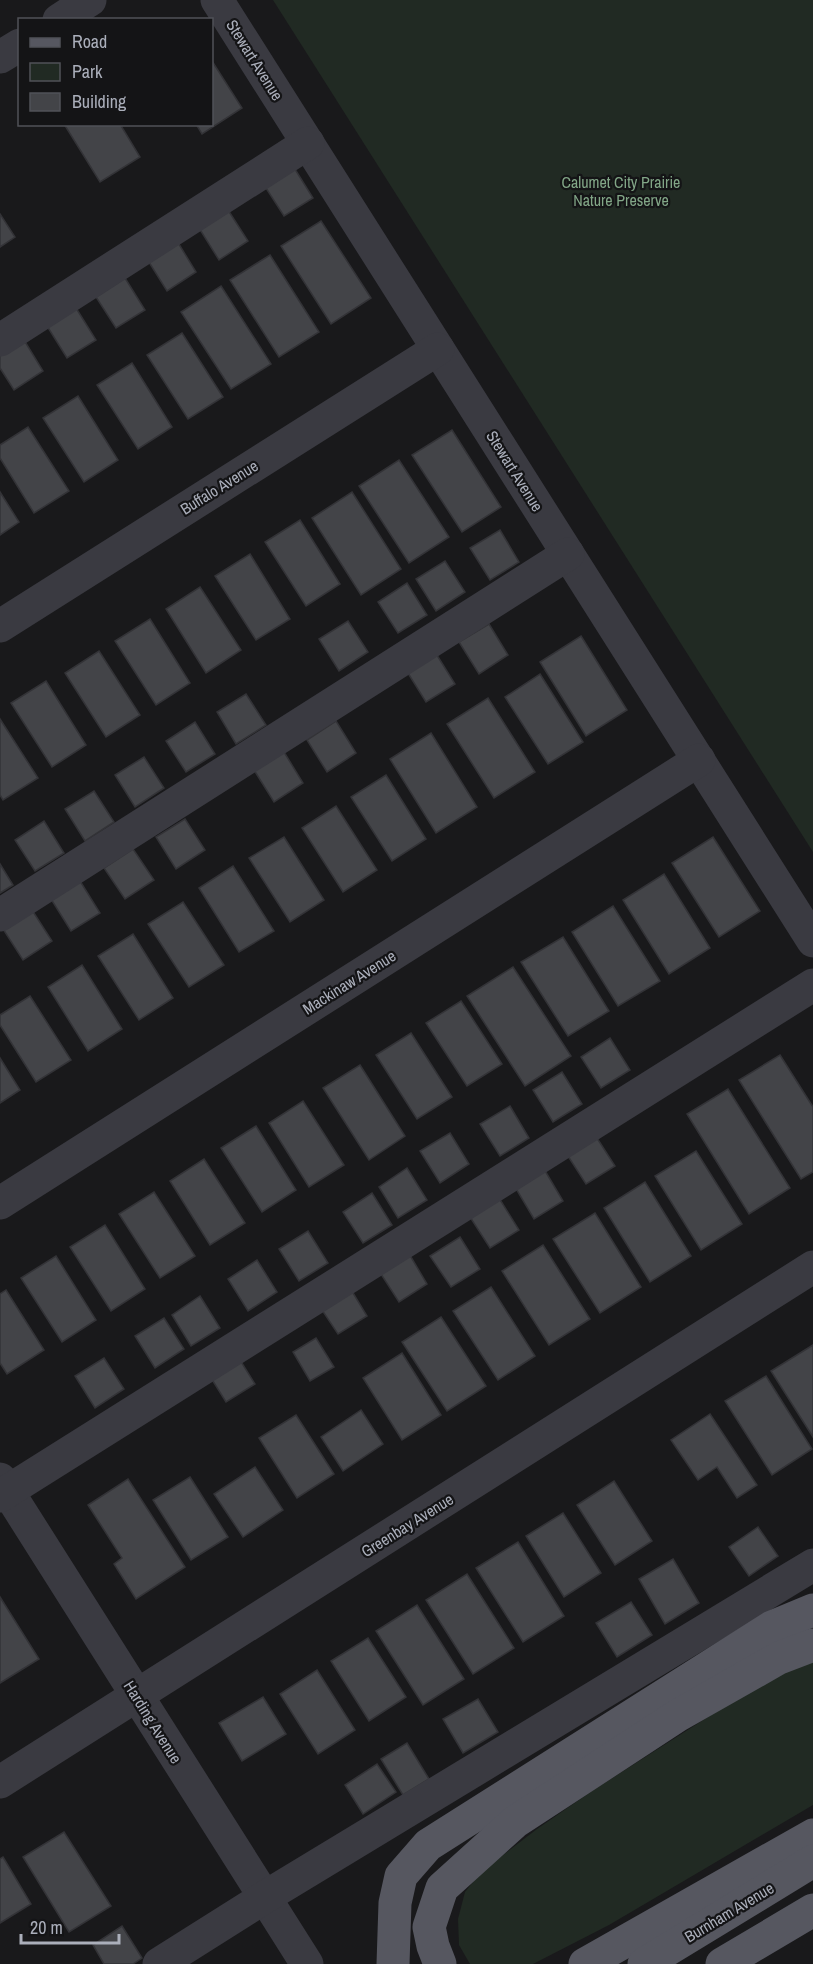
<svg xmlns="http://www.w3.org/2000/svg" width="813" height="1964" font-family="'Archivo Narrow',sans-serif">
  <rect width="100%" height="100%" fill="#19191b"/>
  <g fill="#212a23">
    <polygon points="273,0 813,0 813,852"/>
    <polygon points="813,1659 813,1805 609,1925 533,1964 470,1964 459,1945 458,1919 465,1892 481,1872 537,1829 592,1791 755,1687"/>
  </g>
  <g fill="#434448" stroke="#333337" stroke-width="1.5">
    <polygon points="212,61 242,108 202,134 196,124 212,124"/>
    <polygon points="64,124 120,124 140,157 100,182"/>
    <polygon points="293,166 313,198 284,216 264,185"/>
    <polygon points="228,210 248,241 219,260 199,228"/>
    <polygon points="0,214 15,237 0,247"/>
    <polygon points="321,221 371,298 331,324 281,246"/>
    <polygon points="177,241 196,272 167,291 147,259"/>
    <polygon points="270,255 319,332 279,357 230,280"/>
    <polygon points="125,278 145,310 116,328 96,297"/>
    <polygon points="221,286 271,364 231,389 181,312"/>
    <polygon points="76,308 96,340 67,358 47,326"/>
    <polygon points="182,333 223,397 188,419 147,355"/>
    <polygon points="24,340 43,371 14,390 0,368 0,355"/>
    <polygon points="132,363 172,427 138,449 97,385"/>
    <polygon points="78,396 118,460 84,482 43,418"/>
    <polygon points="28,427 69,491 34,513 0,458 0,445"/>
    <polygon points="452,430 501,507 462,532 412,455"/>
    <polygon points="399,460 449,537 409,563 359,486"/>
    <polygon points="0,492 19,522 0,535"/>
    <polygon points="352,492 401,569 361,595 312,518"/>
    <polygon points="300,520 340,584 306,606 265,542"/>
    <polygon points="500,530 519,562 490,580 470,548"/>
    <polygon points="250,554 290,619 256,640 215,576"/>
    <polygon points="445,561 465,592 436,611 416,579"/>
    <polygon points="407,583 427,615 398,633 378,602"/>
    <polygon points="200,587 241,650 206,673 166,609"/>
    <polygon points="150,619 190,683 156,705 115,641"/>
    <polygon points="348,621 368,652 339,671 319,639"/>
    <polygon points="489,624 508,655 479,674 459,642"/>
    <polygon points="581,636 627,710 586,736 540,662"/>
    <polygon points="99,651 140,715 106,737 65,673"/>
    <polygon points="435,652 455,684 426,702 406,670"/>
    <polygon points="540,674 583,742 548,764 505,697"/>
    <polygon points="46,681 86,745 52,767 11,703"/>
    <polygon points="246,694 266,725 236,744 217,712"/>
    <polygon points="488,698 535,772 494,798 447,724"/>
    <polygon points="0,719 38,778 3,800 0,795"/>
    <polygon points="336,721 356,753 327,772 307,740"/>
    <polygon points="195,722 215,754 186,772 166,741"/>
    <polygon points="431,733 477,807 436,833 390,759"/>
    <polygon points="284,752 303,783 274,802 254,770"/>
    <polygon points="144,757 164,788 135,807 115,775"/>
    <polygon points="386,775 426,839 392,861 351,797"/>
    <polygon points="94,791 114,822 85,841 65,809"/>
    <polygon points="336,806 377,870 343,892 302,828"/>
    <polygon points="185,819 205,850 176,869 156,837"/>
    <polygon points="44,821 64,853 35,871 15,840"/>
    <polygon points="284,837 324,900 290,922 249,858"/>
    <polygon points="713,837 760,911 719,937 672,863"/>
    <polygon points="133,849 154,880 125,899 104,868"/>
    <polygon points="0,864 13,885 0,893"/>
    <polygon points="233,866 274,931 239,952 199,888"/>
    <polygon points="664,874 710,948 669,974 623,900"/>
    <polygon points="80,881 100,913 71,931 51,899"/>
    <polygon points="183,902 224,965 189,987 148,924"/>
    <polygon points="613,906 660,981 618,1006 572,932"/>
    <polygon points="32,910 52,941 23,960 3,929"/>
    <polygon points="133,934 173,998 139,1020 98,956"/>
    <polygon points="563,937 609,1011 568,1036 521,962"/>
    <polygon points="82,965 122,1029 88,1051 48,987"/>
    <polygon points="513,967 571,1056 525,1086 467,996"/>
    <polygon points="30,996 71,1060 36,1082 0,1025 0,1015"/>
    <polygon points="461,1001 502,1064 467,1086 426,1023"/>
    <polygon points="411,1033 452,1097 417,1119 376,1055"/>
    <polygon points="610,1038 630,1070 601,1088 581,1057"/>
    <polygon points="780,1055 813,1107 813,1172 801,1179 739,1080"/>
    <polygon points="0,1058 20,1090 0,1103"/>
    <polygon points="360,1065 405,1136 369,1160 323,1088"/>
    <polygon points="562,1072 582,1104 553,1122 533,1090"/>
    <polygon points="728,1089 790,1188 749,1214 687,1114"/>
    <polygon points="303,1101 344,1165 309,1187 269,1123"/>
    <polygon points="510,1106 529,1138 500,1156 480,1124"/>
    <polygon points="256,1126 296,1190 262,1212 221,1148"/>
    <polygon points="450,1133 469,1164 440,1183 420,1151"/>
    <polygon points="595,1135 615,1166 586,1184 566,1153"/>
    <polygon points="696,1151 742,1224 701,1250 655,1176"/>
    <polygon points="204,1159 245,1223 210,1245 170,1181"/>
    <polygon points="407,1168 427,1200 398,1218 379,1187"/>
    <polygon points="544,1169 563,1201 534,1219 515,1187"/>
    <polygon points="645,1182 691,1256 650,1282 604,1208"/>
    <polygon points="154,1192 195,1256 160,1278 119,1214"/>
    <polygon points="372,1193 392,1225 363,1243 343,1212"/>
    <polygon points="499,1198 519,1230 490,1248 470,1217"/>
    <polygon points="595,1213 641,1287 600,1313 553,1239"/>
    <polygon points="105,1225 145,1289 111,1311 70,1247"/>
    <polygon points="308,1231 328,1263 299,1281 279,1249"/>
    <polygon points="460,1237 480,1269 451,1287 430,1256"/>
    <polygon points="543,1245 590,1319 549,1345 502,1271"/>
    <polygon points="408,1252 427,1284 399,1302 379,1271"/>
    <polygon points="56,1256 96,1320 62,1342 21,1278"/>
    <polygon points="257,1260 277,1292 248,1311 228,1279"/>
    <polygon points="491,1287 535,1356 498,1380 453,1311"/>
    <polygon points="350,1288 367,1316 338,1334 320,1307"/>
    <polygon points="6,1290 44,1350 7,1374 0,1363 0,1294"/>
    <polygon points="200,1296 220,1328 191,1346 172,1315"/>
    <polygon points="441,1317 486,1386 447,1411 402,1342"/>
    <polygon points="164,1318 184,1349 155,1368 135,1336"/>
    <polygon points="316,1338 334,1367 310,1381 293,1352"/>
    <polygon points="813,1345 813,1437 771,1371"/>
    <polygon points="235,1352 255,1384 226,1402 206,1370"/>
    <polygon points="402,1353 441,1415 402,1440 363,1378"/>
    <polygon points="104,1358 124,1389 95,1408 75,1376"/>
    <polygon points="766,1376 812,1449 772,1475 725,1401"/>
    <polygon points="361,1410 383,1444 343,1471 321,1437"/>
    <polygon points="710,1414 757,1485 737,1498 717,1467 698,1480 671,1440"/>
    <polygon points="296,1415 334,1474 297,1498 259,1438"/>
    <polygon points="255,1467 283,1510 243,1537 214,1494"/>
    <polygon points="190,1477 228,1537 191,1560 153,1500"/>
    <polygon points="128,1479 185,1567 136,1599 114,1564 122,1558 88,1505"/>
    <polygon points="614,1481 652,1541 615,1565 577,1505"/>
    <polygon points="563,1513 601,1573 564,1597 526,1536"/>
    <polygon points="758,1527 778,1556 749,1576 729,1547"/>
    <polygon points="518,1542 564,1616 523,1642 476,1568"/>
    <polygon points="673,1559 699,1603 665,1624 639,1579"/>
    <polygon points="467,1574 514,1648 473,1674 426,1600"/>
    <polygon points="0,1597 39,1659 0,1683"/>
    <polygon points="631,1602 652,1635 617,1657 596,1623"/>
    <polygon points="417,1605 464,1679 423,1705 376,1631"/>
    <polygon points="368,1638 406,1697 369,1721 331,1661"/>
    <polygon points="317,1670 355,1730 318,1754 280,1694"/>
    <polygon points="263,1697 286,1734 242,1761 219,1723"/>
    <polygon points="478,1699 498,1732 463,1753 443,1719"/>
    <polygon points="407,1743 429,1779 403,1795 381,1759"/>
    <polygon points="377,1764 396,1792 363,1814 345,1785"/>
    <polygon points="64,1832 111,1906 69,1932 23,1857"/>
    <polygon points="3,1857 31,1904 0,1923 0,1859"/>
    <polygon points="122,1926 142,1958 133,1964 104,1964 93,1945"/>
  </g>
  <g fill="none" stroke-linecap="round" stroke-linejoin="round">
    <g stroke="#3a3a41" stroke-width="33">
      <polyline points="217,0 813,941"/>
      <polyline points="59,20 90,0"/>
      <polyline points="0,57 20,45"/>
      <polyline points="0,340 308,143"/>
      <polyline points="0,626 438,349"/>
      <polyline points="0,915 568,554"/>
      <polyline points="0,1203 699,760"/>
      <polyline points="0,1479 307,1964"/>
      <polyline points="0,1496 813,985"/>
      <polyline points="0,1782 813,1267"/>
      <polyline points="159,1964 265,1897 813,1565"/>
    </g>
    <g stroke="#565760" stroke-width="33">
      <polyline points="393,1964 395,1903 401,1876 428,1845 772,1627 813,1610"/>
      <polyline points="440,1964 433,1946 429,1927 442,1888 515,1822 677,1716 779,1658 813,1645"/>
      <polyline points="585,1964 813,1835"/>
      <polyline points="644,1964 813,1861"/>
      <polyline points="722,1964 813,1910"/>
    </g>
  </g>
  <g text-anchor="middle" stroke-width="4.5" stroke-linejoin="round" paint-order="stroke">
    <g font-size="16" fill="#abafbb" stroke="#141416">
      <text transform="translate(255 60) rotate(58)" y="6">Stewart Avenue</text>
      <text transform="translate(515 471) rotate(58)" y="6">Stewart Avenue</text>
      <text transform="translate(219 487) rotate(-32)" y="6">Buffalo Avenue</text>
      <text transform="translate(349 982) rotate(-32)" y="6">Mackinaw Avenue</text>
      <text transform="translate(407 1525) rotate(-32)" y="6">Greenbay Avenue</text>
      <text transform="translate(153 1722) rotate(58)" y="6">Harding Avenue</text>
      <text transform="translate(729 1912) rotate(-31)" y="6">Burnham Avenue</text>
    </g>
    <g font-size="16" fill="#82a687" stroke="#141416">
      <text x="621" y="188">Calumet City Prairie<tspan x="621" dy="18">Nature Preserve</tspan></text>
    </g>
  </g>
  <rect x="18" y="18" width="195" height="108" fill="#141416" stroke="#505258" stroke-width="1.5"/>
  <rect x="30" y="38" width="30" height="9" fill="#565760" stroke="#505258" stroke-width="1.5"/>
  <text x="72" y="48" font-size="18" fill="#abafbb">Road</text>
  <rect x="30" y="63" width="30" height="18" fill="#212a23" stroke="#505258" stroke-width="1.5"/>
  <text x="72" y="78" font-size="18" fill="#abafbb">Park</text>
  <rect x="30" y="93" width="30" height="18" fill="#434448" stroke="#505258" stroke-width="1.5"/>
  <text x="72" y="108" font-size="18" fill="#abafbb">Building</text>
  <path d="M21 1934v9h98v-9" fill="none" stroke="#abafbb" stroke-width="3"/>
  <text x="30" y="1934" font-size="18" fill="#abafbb" stroke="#141416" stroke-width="4.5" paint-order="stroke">20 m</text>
</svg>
